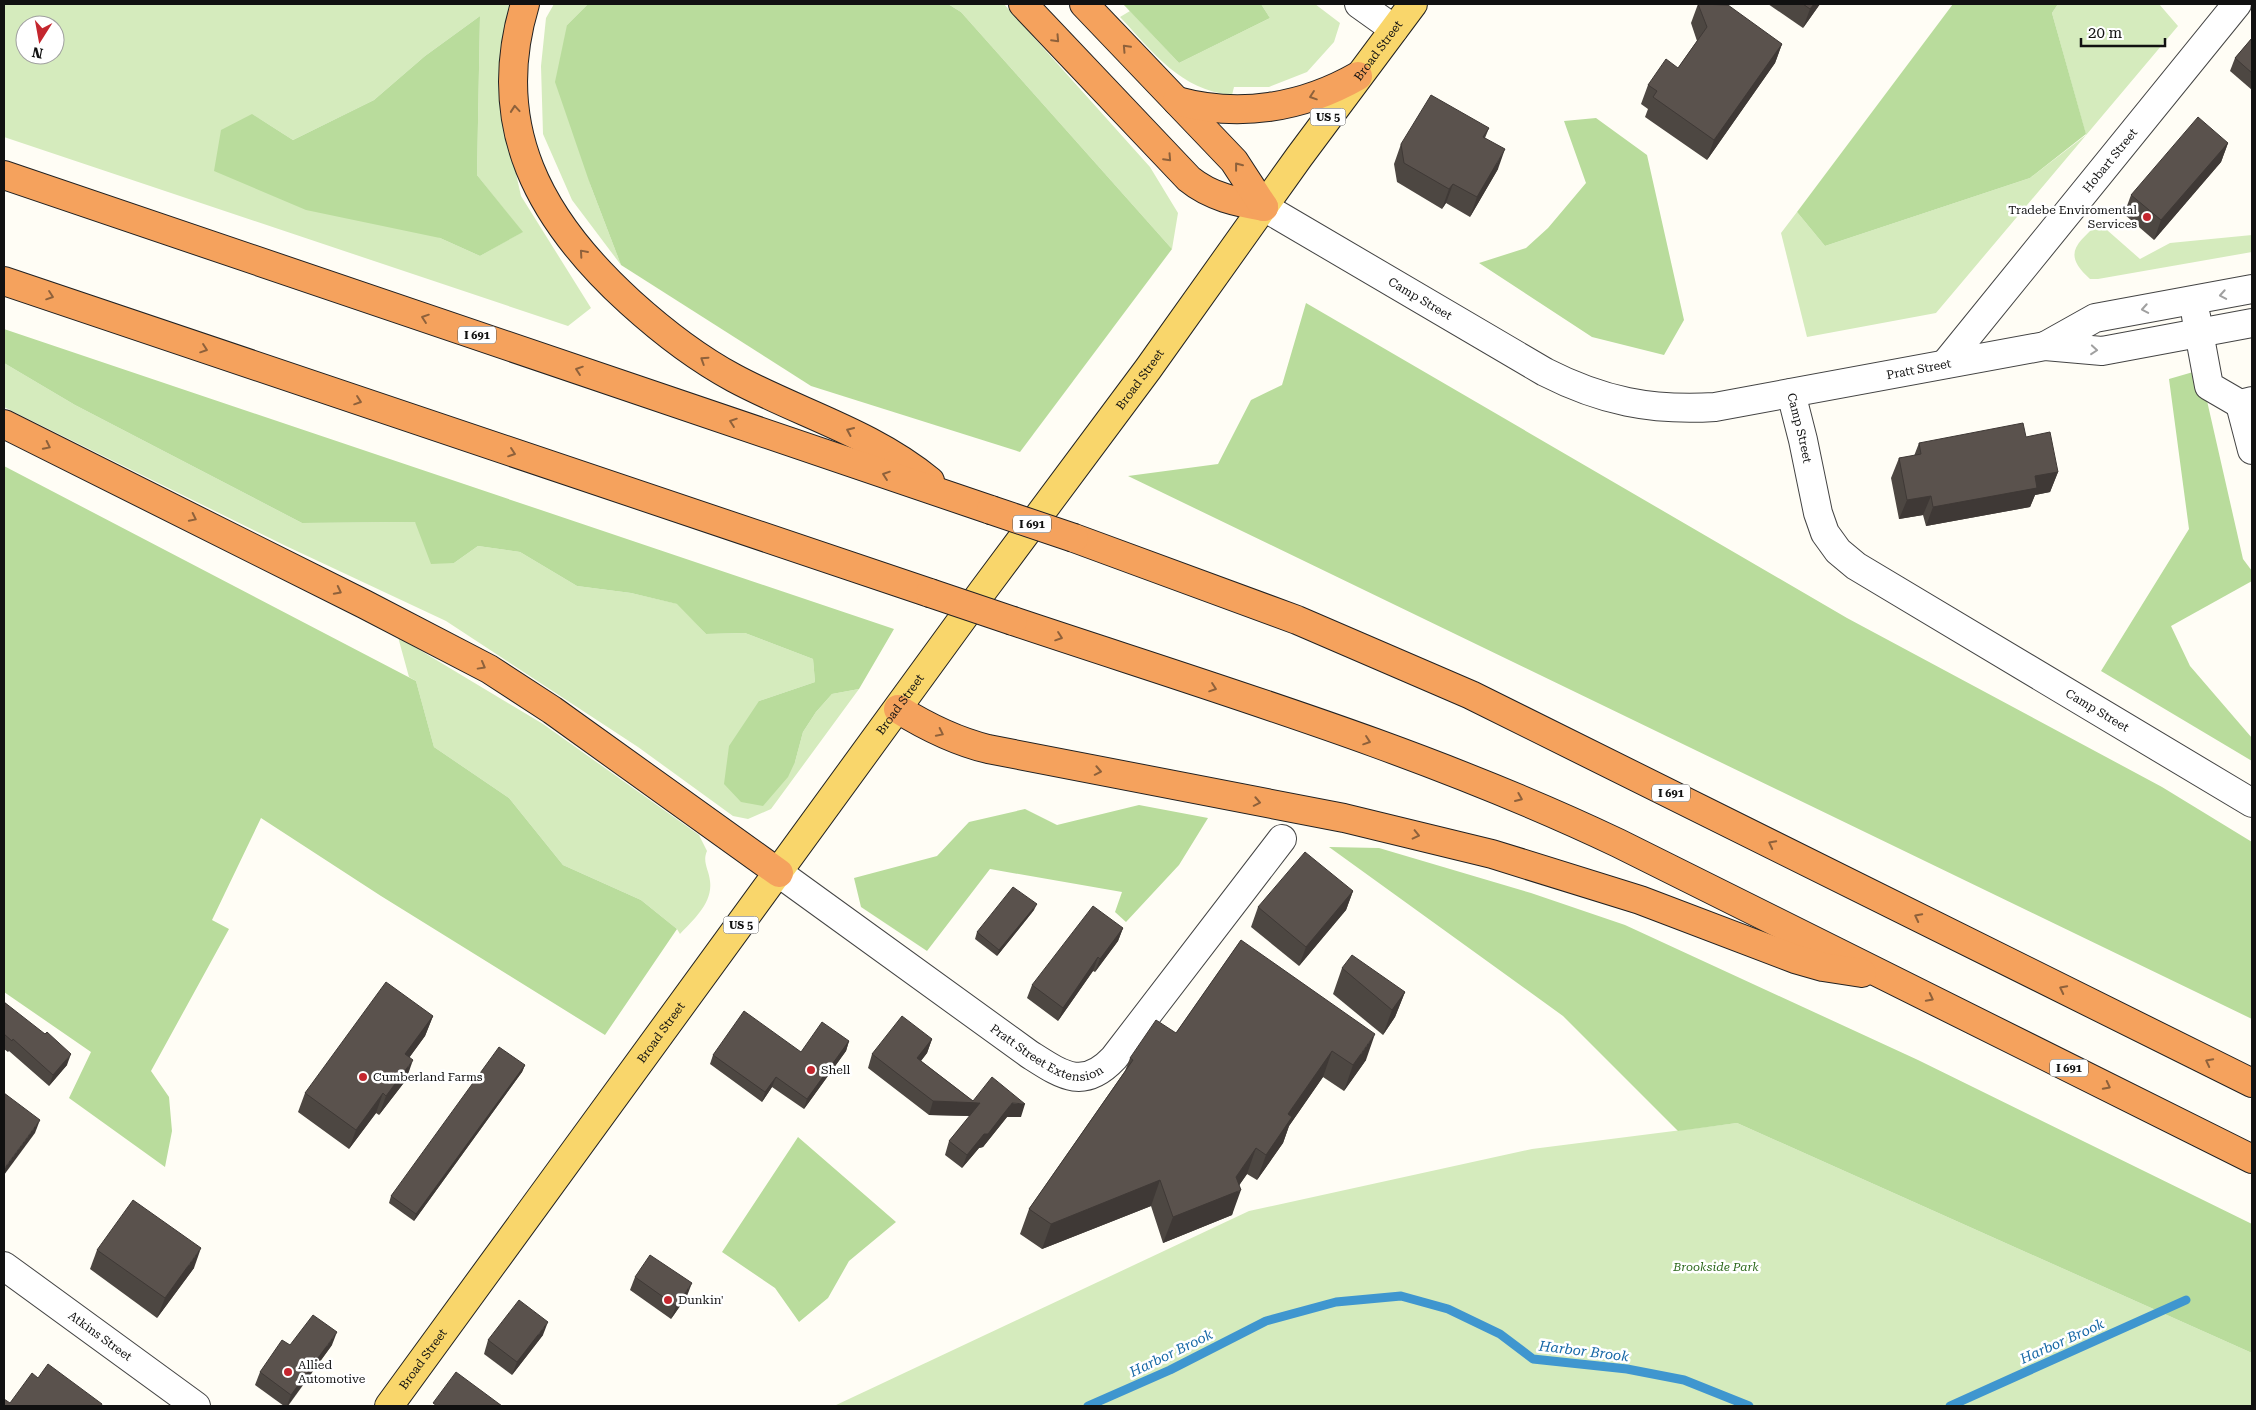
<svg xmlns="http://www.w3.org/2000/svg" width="2256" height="1410" font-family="'Roboto Serif',serif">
  <rect width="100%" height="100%" fill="#fffdf5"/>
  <g fill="#d5ebbd" fill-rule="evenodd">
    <path d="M4 4H516L506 32 502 111 521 196 591 308 568 326 4 137ZM480 16 477 175 522 232 480 256 440 238 252 114 293 140 374 100 425 56ZM25 25H55V55H25Z"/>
    <polygon points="554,4 588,4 567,25 590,184 621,265 572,200 543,134 541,66 546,18"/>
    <polygon points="948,4 1004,4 1150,167 1178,213 1172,249 961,12"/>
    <path d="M1261 4H1315L1340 23 1334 42 1307 72 1269 87H1234L1232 95C1180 90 1154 53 1120 17L1130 11 1179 63 1270 18Z"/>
    <polygon points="2058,4 2159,4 2178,26 1936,313 1807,337 1781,233 1797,212 1825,246 2030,178 2086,135 2052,13"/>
    <path d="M2099 223 2140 259 2170 243 2252 235V252L2098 279H2090C2062 254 2076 244 2099 223Z"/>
    <polygon points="4,363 75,405 302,523 415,522 454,563 478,546 520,552 577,586 631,593 678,604 706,634 745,633 813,659 815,682 759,701 795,762 803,732 816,712 832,694 859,689 771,809 748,819 733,816 638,747 446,621 286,546 4,407"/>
    <path d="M398 637 543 724 699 835 707 851C702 862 709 870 710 881 713 903 693 920 680 934L677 929 641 900 563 865 509 798 434 747 416 681 409 677Z"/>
    <polygon points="1737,1123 2252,1353 2252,1406 834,1406 1249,1211 1532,1149"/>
  </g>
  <g fill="#b9dc9c">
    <polygon points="588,4 948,4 961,12 1172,249 1020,452 811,386 621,265 590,184 555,82 567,25"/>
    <polygon points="1123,4 1261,4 1270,18 1179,63"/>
    <polygon points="1953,4 2058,4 2052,13 2086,134 2030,178 1825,246 1797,212"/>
    <polygon points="480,16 477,175 523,232 480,256 440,238 306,210 214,171 221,130 252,114 293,140 374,100 425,56"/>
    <polygon points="1596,118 1647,155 1684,320 1664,355 1592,337 1479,263 1526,248 1548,228 1586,183 1564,121"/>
    <polygon points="1306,303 1847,618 2162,787 2252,842 2252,1019 1128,476 1218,464 1251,400 1282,385"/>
    <polygon points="4,329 894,629 859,689 832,694 816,712 803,732 795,762 788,777 763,806 741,802 724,784 729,746 759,701 815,682 813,659 745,633 706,634 677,604 631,593 577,586 520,552 478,546 454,563 431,564 415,522 302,523 75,405 4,363"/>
    <polygon points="2200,370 2243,559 2252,571 2252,581 2171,626 2190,666 2252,738 2252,761 2101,671 2189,529 2169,379"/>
    <polygon points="4,466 416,681 434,747 509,798 563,865 641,900 677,929 605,1035 381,896 261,818 212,920 229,929 151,1071 169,1097 172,1131 165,1167 69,1098 91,1052 4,992"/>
    <polygon points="1139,805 1208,818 1179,865 1126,922 1115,912 1122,892 990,869 927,951 861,907 854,878 937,856 969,822 1025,809 1057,825"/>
    <polygon points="1329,847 1379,848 1531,893 1625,925 1918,1060 2252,1224 2252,1353 1737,1123 1678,1131 1563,1016"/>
    <polygon points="798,1137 896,1222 849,1261 828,1298 799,1322 775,1288 722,1252"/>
  </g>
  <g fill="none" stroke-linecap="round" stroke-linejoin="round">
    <g stroke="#3f96cf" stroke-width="9">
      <polyline points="1088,1406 1170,1370 1266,1321 1336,1302 1401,1296 1448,1309 1500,1334 1533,1359 1627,1369 1684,1380 1749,1406"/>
      <polyline points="1950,1406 2186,1300"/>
    </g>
    <g stroke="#444" stroke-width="30">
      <g id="minor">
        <polyline points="1359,4 1394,29"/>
        <path id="s1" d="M1264 207 1545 372C1602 401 1651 411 1715 407L2045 346 2102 351 2252 323"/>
        <polyline points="2196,316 2209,386 2240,404"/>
        <polyline points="2045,346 2095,318 2252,289"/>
        <path id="s2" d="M1945 364 2237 4"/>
        <path id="s3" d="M1791 393 1803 440 1818 513 1825 533 1838 551 1856 566 2252 803"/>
        <polyline points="2252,401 2240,404 2252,450"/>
        <path id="s4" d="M779 873 1029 1054C1062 1075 1083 1091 1114 1058L1282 839"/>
        <path id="s5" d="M4 1266 196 1406"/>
      </g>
    </g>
    <g stroke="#222" stroke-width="30">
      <g id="major">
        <path id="s6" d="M389 1406 982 592 1148 369 1299 157 1413 4"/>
      </g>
    </g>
    <g stroke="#222" stroke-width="30">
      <g id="highway">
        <path d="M525 4C488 127 540 220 630 302 662 331 695 357 734 378 799 413 872 433 930 481"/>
        <path d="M1023 4 1189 179C1211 197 1237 202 1264 207"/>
        <polyline points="1084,4 1234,161 1264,207"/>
        <path d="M1177 101C1239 118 1302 108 1358 76"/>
        <polyline points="4,175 991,510"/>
        <polyline points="4,281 930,593"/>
        <polyline points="4,424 364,604 489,669 552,710 779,873"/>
        <polyline points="1074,538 1297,620 1471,695 2252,1083"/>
        <path d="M1013 621C1216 689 1425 751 1618 843L2252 1159"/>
        <path d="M898 709C927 727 955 741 988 749L1344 818 1492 854 1640 900 1795 959 1823 967 1862 973"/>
      </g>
    </g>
    <use href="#minor" stroke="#fff" stroke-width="28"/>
    <use href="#major" stroke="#f9d66b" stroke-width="28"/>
    <use href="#highway" stroke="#f5a25d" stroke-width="28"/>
    <g stroke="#222" stroke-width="30" stroke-linecap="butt">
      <g id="highway-bridge">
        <polyline points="991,510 1074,538"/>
        <polyline points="930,593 1013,621"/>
      </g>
    </g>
    <use href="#highway-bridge" stroke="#f5a25d" stroke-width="28"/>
  </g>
  <g fill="#4d4742">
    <polygon points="1698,4 1782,44 1775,63 1707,160 1645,117 1648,109 1641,104 1648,85 1678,68 1697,41 1691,23"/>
    <polygon points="1768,4 1820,4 1803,28"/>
    <polygon points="2252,38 2252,90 2230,71 2235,58"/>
    <polygon points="1489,128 1485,138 1498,169 1470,217 1446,203 1442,209 1397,182 1394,164 1401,144"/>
    <polygon points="2228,143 2221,162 2154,240 2124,214 2131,195"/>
    <polygon points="2026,437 2058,472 2050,492 2035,495 2030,507 1926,526 1923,515 1899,519 1891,478 1899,458 1914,456 1919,443"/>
    <polygon points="1353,891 1346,910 1299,966 1251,927 1258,907"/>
    <polygon points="1034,910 997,956 975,939 977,932"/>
    <polygon points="1123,928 1118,941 1095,972 1093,971 1058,1021 1027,998 1032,985"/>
    <polygon points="1241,940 1366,1060 1344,1091 1323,1077 1289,1126 1283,1143 1257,1180 1247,1174 1239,1185 1232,1215 1163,1243 1151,1206 1042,1249 1020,1234 1029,1209 1125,1071 1130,1058 1176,1033"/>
    <polygon points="1342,968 1405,992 1395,1017 1383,1035 1333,994"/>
    <polygon points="4,1002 67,1065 49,1086 9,1051 8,1052 4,1049"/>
    <polygon points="433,1016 425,1036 409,1058 406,1080 379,1115 376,1113 349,1149 298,1112 305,1093"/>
    <polygon points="932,1039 927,1053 921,1061 973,1101 1021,1117 1007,1117 983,1147 979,1148 962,1168 945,1155 949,1141 970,1116 929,1115 868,1068 872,1054"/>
    <polygon points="849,1041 846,1051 804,1109 772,1087 762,1102 710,1064 713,1055 801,1052"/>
    <polygon points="525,1065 522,1072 414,1221 389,1203 391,1196"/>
    <polygon points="97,1250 194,1268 157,1318 90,1269"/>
    <polygon points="635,1277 687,1296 671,1319 630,1290"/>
    <polygon points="543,1335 512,1375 484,1354 488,1340"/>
    <polygon points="332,1345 288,1406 284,1406 255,1385 260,1372"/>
  </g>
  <g fill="#3f3936">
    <polygon points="1814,4 1820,4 1803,28 1810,9"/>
    <polygon points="1782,44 1775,63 1707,160 1714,140"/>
    <polygon points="2228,143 2221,162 2154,240 2161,220"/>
    <polygon points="1505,149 1498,169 1470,217 1477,197"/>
    <polygon points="1453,184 1446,203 1442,209 1449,189"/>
    <polygon points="2058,472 2050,492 2035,495 2030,507 1926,526 1933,507 2035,476"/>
    <polygon points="1931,496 1923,515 1899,519 1907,500"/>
    <polygon points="1353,891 1346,910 1299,966 1306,947"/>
    <polygon points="1037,904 1034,910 997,956 999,950"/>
    <polygon points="1123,928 1118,941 1095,972 1100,959"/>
    <polygon points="1098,957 1093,971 1058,1021 1063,1008"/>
    <polygon points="1405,992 1395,1017 1383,1035 1392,1010"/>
    <polygon points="433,1016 425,1036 397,1074 405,1054"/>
    <polygon points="1375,1034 1366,1060 1344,1091 1353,1065"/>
    <polygon points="932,1039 927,1053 912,1072 917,1058"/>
    <polygon points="849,1041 846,1051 804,1109 807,1099"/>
    <polygon points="1332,1051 1323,1077 1289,1126 1283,1143 1257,1180 1266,1155 1288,1114"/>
    <polygon points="71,1054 67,1065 49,1086 53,1075"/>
    <polygon points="413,1060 406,1080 379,1115 386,1096"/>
    <polygon points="525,1065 522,1072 414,1221 416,1214"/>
    <polygon points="776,1077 772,1087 762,1102 765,1092"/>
    <polygon points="383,1093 376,1113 349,1149 356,1130"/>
    <polygon points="933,1101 980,1103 975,1116 929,1115"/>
    <polygon points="1012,1103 1025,1104 1021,1117 1007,1117 983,1147 979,1148 962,1168 967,1155 984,1134"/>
    <polygon points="40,1120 35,1133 4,1175 4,1169"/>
    <polygon points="1256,1148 1247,1174 1234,1193 1241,1190 1232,1215 1163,1243 1173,1217 1236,1177"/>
    <polygon points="1160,1180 1151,1206 1042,1249 1051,1224"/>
    <polygon points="201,1248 194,1268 157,1318 165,1298"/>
    <polygon points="692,1283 687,1296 671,1319 676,1306"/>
    <polygon points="548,1322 543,1335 512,1375 517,1362"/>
    <polygon points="337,1332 332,1345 287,1406 291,1395"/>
  </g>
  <g fill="#5a524d" stroke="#3f3936">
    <polygon points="1698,4 1728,5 1782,44 1714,140 1653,97 1657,91 1648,85 1666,59 1678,68 1707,27"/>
    <polygon points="1803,4 1814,4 1810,9"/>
    <polygon points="2252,38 2252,73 2235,58"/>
    <polygon points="1431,95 1489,128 1483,137 1505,149 1477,197 1453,184 1449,189 1404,163 1401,144"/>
    <polygon points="2198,117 2228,143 2161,220 2131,195"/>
    <polygon points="2023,423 2026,437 2050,432 2058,472 2035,476 2037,488 1933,507 1931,496 1907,500 1899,458 1921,454 1919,443"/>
    <polygon points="1305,852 1353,891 1306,947 1258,907"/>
    <polygon points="1013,887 1037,904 999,950 977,932"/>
    <polygon points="1093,906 1123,928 1100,959 1098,957 1063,1008 1032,985"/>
    <polygon points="1241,940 1375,1034 1353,1065 1332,1051 1288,1114 1292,1117 1266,1155 1256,1148 1236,1177 1241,1190 1173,1217 1160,1180 1051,1224 1029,1209 1133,1060 1130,1058 1156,1020 1176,1033"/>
    <polygon points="1352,955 1405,992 1392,1010 1342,968"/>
    <polygon points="386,982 433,1016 405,1054 413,1060 386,1096 383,1093 356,1130 305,1093"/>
    <polygon points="4,1002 45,1034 47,1032 71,1054 53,1075 13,1039 12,1041 4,1034"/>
    <polygon points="744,1011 801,1052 822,1022 849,1041 807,1099 776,1077 765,1092 713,1055"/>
    <polygon points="902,1016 932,1039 917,1058 973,1101 992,1077 1025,1104 1012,1103 988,1134 984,1134 967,1155 949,1141 980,1103 933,1101 872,1054"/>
    <polygon points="499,1047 525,1065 416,1214 391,1196"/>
    <polygon points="4,1093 40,1120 4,1169"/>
    <polygon points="133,1200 201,1248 165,1298 97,1250"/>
    <polygon points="650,1255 692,1283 676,1306 635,1277"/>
    <polygon points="519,1300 548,1322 517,1362 488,1340"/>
    <polygon points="313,1315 337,1332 291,1395 260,1372 282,1340 290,1345"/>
    <polygon points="48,1364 102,1404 101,1406 4,1406 4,1399 10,1403 32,1373 38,1378"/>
    <polygon points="456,1372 502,1406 437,1406 433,1403"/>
  </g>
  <defs><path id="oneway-chevron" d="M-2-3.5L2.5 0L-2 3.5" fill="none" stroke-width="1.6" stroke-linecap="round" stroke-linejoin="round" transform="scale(1.25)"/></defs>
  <g stroke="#8e613b">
    <use href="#oneway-chevron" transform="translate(1056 39) rotate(47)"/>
    <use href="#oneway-chevron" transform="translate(1126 48) rotate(-133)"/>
    <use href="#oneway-chevron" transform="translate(1313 96) rotate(161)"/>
    <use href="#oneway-chevron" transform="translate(515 109) rotate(-95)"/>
    <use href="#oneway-chevron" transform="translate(1168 158) rotate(47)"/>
    <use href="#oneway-chevron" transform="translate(1238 166) rotate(-128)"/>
    <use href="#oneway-chevron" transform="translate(583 253) rotate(-131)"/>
    <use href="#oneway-chevron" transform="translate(50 296) rotate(19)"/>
    <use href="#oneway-chevron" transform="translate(425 318) rotate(-161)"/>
    <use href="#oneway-chevron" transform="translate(204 349) rotate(19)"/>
    <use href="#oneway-chevron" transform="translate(704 360) rotate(-147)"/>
    <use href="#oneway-chevron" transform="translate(579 370) rotate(-161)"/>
    <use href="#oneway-chevron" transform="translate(358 401) rotate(19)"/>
    <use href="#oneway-chevron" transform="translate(733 422) rotate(-161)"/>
    <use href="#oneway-chevron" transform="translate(850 431) rotate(-156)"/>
    <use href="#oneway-chevron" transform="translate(47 446) rotate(26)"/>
    <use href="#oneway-chevron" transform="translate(512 453) rotate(19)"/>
    <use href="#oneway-chevron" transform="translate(886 475) rotate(-161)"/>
    <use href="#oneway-chevron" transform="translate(193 518) rotate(26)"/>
    <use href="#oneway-chevron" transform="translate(338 591) rotate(27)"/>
    <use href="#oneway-chevron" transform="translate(1059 637) rotate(19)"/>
    <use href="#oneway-chevron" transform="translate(482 666) rotate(29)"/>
    <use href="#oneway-chevron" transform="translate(1213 688) rotate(19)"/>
    <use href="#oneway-chevron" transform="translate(940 733) rotate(26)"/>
    <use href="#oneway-chevron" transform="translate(1367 741) rotate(19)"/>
    <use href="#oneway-chevron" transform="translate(1098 771) rotate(11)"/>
    <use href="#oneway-chevron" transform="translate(1519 798) rotate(23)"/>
    <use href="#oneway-chevron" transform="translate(1257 802) rotate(11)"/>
    <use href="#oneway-chevron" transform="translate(1416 835) rotate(13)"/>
    <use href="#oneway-chevron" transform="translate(1772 844) rotate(-153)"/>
    <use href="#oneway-chevron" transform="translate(1918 917) rotate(-153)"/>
    <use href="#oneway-chevron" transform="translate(2063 989) rotate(-153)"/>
    <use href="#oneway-chevron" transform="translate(1930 998) rotate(27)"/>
    <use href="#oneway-chevron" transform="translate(2209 1062) rotate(-153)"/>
    <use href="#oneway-chevron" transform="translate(2107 1086) rotate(27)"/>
  </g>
  <g stroke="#a0a0a0">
    <use href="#oneway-chevron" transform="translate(2223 295) rotate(170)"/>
    <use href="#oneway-chevron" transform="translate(2145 309) rotate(170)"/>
    <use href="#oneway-chevron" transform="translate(2094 350) rotate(5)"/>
  </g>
  <g fill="#c4262e" stroke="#fff" stroke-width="2">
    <circle cx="2147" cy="217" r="5"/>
    <circle cx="811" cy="1070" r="5"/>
    <circle cx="363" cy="1077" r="5"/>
    <circle cx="668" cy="1300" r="5"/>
    <circle cx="288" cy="1372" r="5"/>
  </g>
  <g text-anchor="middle" stroke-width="5" stroke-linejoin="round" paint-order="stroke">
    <g fill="#fff" stroke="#585858" stroke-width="1">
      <rect x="1310.5" y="108.5" width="35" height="17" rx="4"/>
      <rect x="458" y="326.5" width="38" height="17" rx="4"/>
      <rect x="1013" y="515.5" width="38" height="17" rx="4"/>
      <rect x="1652" y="784.5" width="38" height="17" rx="4"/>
      <rect x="723.5" y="916.5" width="35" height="17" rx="4"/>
      <rect x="2050" y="1059.5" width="38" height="17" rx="4"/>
    </g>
    <g font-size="11" font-weight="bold" fill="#111">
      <text x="1328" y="121">US 5</text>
      <text x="477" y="339">I 691</text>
      <text x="1032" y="528">I 691</text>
      <text x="1671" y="797">I 691</text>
      <text x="741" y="929">US 5</text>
      <text x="2069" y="1072">I 691</text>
    </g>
    <g font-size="12" fill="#111" stroke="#fff">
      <text dy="4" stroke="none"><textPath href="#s6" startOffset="1678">Broad Street</textPath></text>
      <text dy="4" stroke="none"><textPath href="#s2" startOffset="262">Hobart Street</textPath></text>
      <text dy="4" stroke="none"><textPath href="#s1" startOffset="181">Camp Street</textPath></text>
      <text dy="4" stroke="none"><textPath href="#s1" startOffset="709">Pratt Street</textPath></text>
      <text dy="4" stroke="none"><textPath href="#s6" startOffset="1272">Broad Street</textPath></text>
      <text dy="4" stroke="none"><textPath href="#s3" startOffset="36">Camp Street</textPath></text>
      <text dy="4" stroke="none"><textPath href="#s6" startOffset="868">Broad Street</textPath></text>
      <text dy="4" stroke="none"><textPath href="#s3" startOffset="471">Camp Street</textPath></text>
      <text dy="4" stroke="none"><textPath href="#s6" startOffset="462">Broad Street</textPath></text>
      <text dy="4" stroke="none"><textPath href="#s4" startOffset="326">Pratt Street Extension</textPath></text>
      <text dy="4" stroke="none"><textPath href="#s5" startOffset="119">Atkins Street</textPath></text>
      <text dy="4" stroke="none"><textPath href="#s6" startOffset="58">Broad Street</textPath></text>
    </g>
    <g font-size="12" fill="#111" stroke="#fff" text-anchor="start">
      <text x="2137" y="214" text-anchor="end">Tradebe Enviromental<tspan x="2137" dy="14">Services</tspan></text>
      <text x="821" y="1074">Shell</text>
      <text x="373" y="1081">Cumberland Farms</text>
      <text x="678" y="1304">Dunkin'</text>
      <text x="298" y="1369">Allied<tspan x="298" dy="14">Automotive</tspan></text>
    </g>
    <g font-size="12" font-style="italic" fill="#2f6b1f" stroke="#fff">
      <text x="1716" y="1271">Brookside Park</text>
    </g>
    <g font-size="14" font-style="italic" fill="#1768a6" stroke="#fff">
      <text transform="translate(2062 1341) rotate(-24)" y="5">Harbor Brook</text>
      <text transform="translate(1584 1351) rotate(7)" y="5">Harbor Brook</text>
      <text transform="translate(1171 1353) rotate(-26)" y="5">Harbor Brook</text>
    </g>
  </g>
  <rect width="2256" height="1410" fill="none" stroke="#111111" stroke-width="10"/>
  <g transform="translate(40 40) rotate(191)"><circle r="24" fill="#ffffff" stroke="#a0a0a0"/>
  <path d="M0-4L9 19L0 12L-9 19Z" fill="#c4262e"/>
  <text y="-8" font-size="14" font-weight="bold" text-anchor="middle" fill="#111111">N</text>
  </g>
  <path d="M2081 38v8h84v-8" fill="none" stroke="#111111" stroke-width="2.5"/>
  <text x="2088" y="38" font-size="15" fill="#111111" stroke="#ffffff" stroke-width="4" paint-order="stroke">20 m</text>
</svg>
